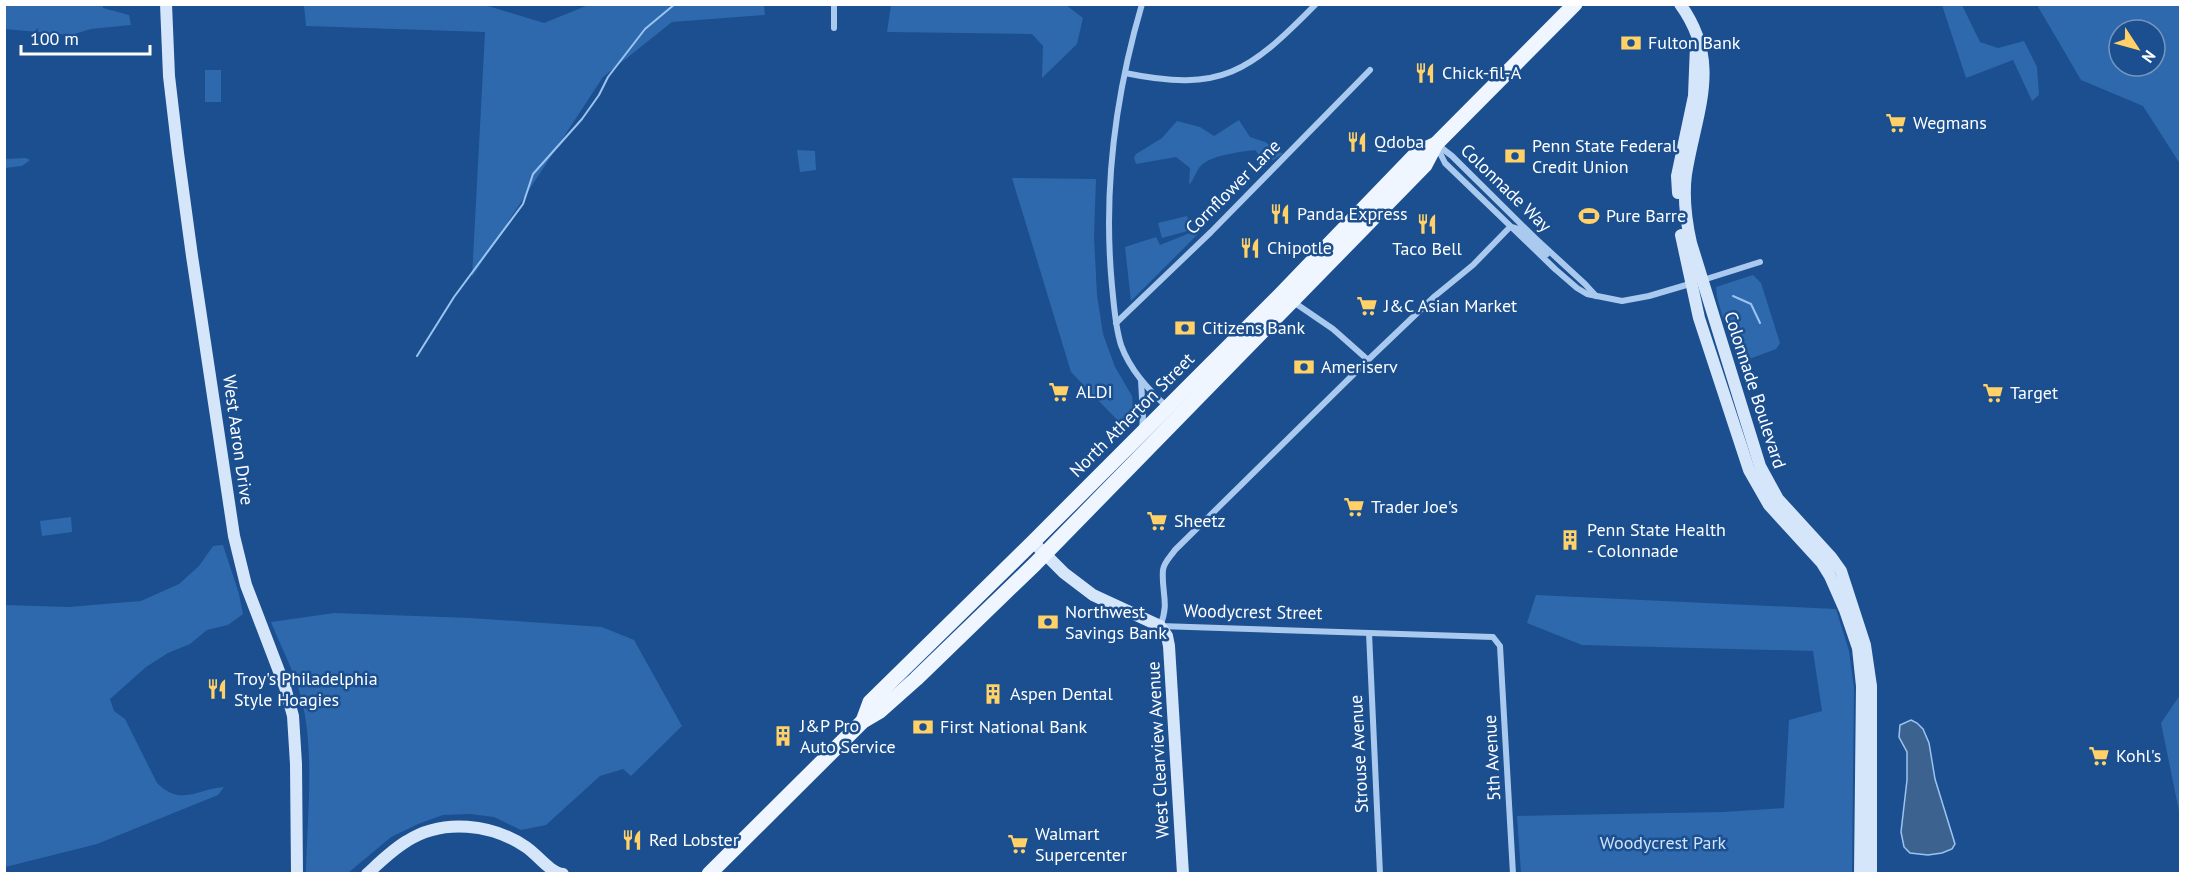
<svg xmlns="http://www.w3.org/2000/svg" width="2185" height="878" font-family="'PT Sans',sans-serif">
  <rect width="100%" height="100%" fill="#1b4f8f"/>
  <g fill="#2e69ad" fill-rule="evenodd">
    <polygon points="591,4 764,5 765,15 672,22 603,77 472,277 485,32 306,26 304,5 485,5 544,23"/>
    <polygon points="65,5 103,5 103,8 129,15 131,25 91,29 71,35 5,29 5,5"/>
    <polygon points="891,5 1066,5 1083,18 1077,44 1042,78 1043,46 1032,34 887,32"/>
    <polygon points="1942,5 1962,5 1980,42 1998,48 2024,41 2037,67 2039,95 2032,101 2013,60 1966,78"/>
    <path d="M2037 5H2180V164L2143 106 2081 80ZM2119 30H2155V66H2119Z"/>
    <rect x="205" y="70" width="16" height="32"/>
    <path d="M1239 120 1250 137 1265 142 1283 154 1273 160H1263L1255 150C1240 152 1208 155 1199 168 1195 174 1194 179 1189 185L1190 168 1176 157 1136 164 1134 158 1136 154 1162 138 1177 121 1200 127 1214 136Z"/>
    <polygon points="797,150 815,151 816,170 800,172"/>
    <polygon points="26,158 30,160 22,166 5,168 5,159"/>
    <polygon points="1012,178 1096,179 1094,236 1097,295 1103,334 1115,367 1132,396 1134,415 1124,427 1071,372"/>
    <polygon points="1187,216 1191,230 1162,238 1158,223"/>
    <polygon points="1195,231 1199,233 1131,301 1125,247 1156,237 1160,245"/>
    <polygon points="1753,275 1761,283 1780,343 1776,349 1744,361 1735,335 1724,322 1717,297 1716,287"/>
    <polygon points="71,517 72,532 42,536 40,521"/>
    <path d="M223 545 239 594 243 614 228 625 207 630 190 644 168 653 146 667 110 699 114 711 125 719 157 783C182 807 196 789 224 787L218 795 97 844 5 867V605L68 607 141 601 179 584 199 566 213 546Z"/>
    <polygon points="1536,595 1836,609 1849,651 1854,688 1852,873 1521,873 1517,816 1723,812 1784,808 1789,720 1822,711 1813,651 1582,645 1527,623"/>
    <path d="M334 613 470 618 602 627 634 640 682 726 631 776 623 769 600 776 546 825 521 830 494 817 470 814 443 815 418 824 391 837 348 873H306C307 817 316 745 299 690 292 667 280 645 271 622Z"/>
    <polygon points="2180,695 2180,816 2161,723"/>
  </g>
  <polygon fill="#3c6290" stroke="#9cc4f0" stroke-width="1.5" points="1911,720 1917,723 1923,729 1929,743 1935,779 1955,844 1952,849 1942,853 1928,855 1910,853 1904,847 1901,832 1907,780 1907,752 1899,737 1900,725"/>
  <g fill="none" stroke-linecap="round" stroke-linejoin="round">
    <g stroke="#9cc4f0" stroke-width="2">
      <polyline points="1733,296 1751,304 1760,323"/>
      <polyline points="417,356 454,297 523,204 533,174 582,119 599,95 608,77 645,29 675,4"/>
    </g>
    <g stroke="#a9c9ee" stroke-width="6">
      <path d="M1142 4C1115 96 1103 191 1112 286 1114 305 1115 326 1121 345 1130 370 1148 389 1167 407"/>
      <polyline points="834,28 834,4"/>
      <path d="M1125 73C1222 93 1249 72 1316 4"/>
      <polyline points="1436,145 1445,163 1555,269 1577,288 1587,294 1622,301 1649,296 1693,283"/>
      <polyline points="1439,146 1452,156 1535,238 1585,284 1596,296"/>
      <path d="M1510 227 1473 265 1435 296 1368 360 1175 550C1171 556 1164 562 1163 570 1161 591 1170 604 1160 626L1493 637 1500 646 1513 874"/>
      <polyline points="1511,227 1519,229 1547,254"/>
      <polyline points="1703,280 1760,262"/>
      <polyline points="1292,301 1333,329 1368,360"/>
      <polyline points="1116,323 1211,232 1370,70"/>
      <polyline points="1141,380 1143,416 1142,430"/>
      <polyline points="1369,633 1380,874"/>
    </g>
    <g stroke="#d6e6fa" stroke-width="12">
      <polyline points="166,4 169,76 178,153 192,256 234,536 246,585 285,687 293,716 296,764 297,874"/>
      <path d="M1680 4C1723 63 1696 111 1686 174 1683 197 1686 221 1691 243L1760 466 1778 499 1831 557 1841 571 1865 645 1871 686V874"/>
      <polyline points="1678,193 1677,176 1694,96 1696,45"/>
      <polyline points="1681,235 1699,318 1749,470 1769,505 1822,563 1830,576 1845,610 1858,648 1862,686 1860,874"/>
      <polyline points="1033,542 1064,573 1093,595 1160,626 1167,636 1169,646 1183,874"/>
      <path d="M367 874C380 862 392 850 407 841 443 818 492 824 526 847 538 855 549 872 563 874"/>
    </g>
    <g stroke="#f0f6ff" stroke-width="15">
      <polyline points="863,721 870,702 1033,542 1281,294 1418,152 1436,144"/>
      <polyline points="709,874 863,721 880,711 916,679 1035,564 1425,165 1436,144 1575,4"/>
    </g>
  </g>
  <defs>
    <g id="bank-bare" transform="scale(1.62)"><path d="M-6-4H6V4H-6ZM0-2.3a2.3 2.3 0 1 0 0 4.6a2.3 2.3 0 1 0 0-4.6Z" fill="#ffd166" stroke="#1b4f8f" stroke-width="2.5" paint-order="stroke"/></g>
    <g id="restaurant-bare" transform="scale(1.62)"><path d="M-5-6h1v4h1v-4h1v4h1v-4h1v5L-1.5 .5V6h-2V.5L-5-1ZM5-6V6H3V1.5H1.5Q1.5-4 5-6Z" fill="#ffd166" stroke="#1b4f8f" stroke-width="2.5" paint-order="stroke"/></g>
    <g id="supermarket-bare" transform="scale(1.62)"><path d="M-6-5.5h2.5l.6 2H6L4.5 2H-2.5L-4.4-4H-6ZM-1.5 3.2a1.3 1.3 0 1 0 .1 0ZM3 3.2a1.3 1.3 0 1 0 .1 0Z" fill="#ffd166" stroke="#1b4f8f" stroke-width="2.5" paint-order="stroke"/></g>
    <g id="stadium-bare" transform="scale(1.62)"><path d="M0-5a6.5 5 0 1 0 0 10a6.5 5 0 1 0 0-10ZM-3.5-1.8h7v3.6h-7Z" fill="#ffd166" stroke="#1b4f8f" stroke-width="2.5" paint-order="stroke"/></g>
    <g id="building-bare" transform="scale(1.62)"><path d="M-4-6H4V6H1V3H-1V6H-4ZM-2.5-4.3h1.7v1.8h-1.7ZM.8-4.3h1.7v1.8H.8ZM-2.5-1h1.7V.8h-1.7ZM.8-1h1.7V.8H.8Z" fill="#ffd166" stroke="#1b4f8f" stroke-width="2.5" paint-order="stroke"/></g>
  </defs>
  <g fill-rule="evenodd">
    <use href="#bank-bare" x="1631" y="43"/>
    <use href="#restaurant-bare" x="1425" y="73"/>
    <use href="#supermarket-bare" x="1896" y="123"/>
    <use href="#restaurant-bare" x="1357" y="142"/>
    <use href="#bank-bare" x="1515" y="156"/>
    <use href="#restaurant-bare" x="1280" y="214"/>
    <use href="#stadium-bare" x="1589" y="216"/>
    <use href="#restaurant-bare" x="1427" y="224"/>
    <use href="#restaurant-bare" x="1250" y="248"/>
    <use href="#supermarket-bare" x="1367" y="306"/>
    <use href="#bank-bare" x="1185" y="328"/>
    <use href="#bank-bare" x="1304" y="367"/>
    <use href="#supermarket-bare" x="1059" y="392"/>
    <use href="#supermarket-bare" x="1993" y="393"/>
    <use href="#supermarket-bare" x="1354" y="507"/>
    <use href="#supermarket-bare" x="1157" y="521"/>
    <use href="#building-bare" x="1570" y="540"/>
    <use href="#bank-bare" x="1048" y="622"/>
    <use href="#restaurant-bare" x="217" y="689"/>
    <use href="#building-bare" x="993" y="694"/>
    <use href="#bank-bare" x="923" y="727"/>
    <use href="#building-bare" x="783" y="736"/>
    <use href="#supermarket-bare" x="2099" y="756"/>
    <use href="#restaurant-bare" x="632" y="840"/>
    <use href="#supermarket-bare" x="1018" y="844"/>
  </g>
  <g text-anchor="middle" stroke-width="5" stroke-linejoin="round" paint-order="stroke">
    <g font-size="18" fill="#fff" stroke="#1b4f8f" text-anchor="start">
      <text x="1648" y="49">Fulton Bank</text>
      <text x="1442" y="79">Chick-fil-A</text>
      <text x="1913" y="129">Wegmans</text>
      <text x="1374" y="148">Qdoba</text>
      <text x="1532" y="152">Penn State Federal<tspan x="1532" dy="21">Credit Union</tspan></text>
      <text x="1297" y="220">Panda Express</text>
      <text x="1606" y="222">Pure Barre</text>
      <text x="1267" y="254">Chipotle</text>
      <text x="1427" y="255" text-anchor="middle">Taco Bell</text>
      <text x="1384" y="312">J&amp;C Asian Market</text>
      <text x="1202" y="334">Citizens Bank</text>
      <text x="1321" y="373">Ameriserv</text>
      <text x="1076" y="398">ALDI</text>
      <text x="2010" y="399">Target</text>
      <text x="1371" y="513">Trader Joe's</text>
      <text x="1174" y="527">Sheetz</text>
      <text x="1587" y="536">Penn State Health<tspan x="1587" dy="21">- Colonnade</tspan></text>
      <text x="1065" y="618">Northwest<tspan x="1065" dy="21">Savings Bank</tspan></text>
      <text x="234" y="685">Troy's Philadelphia<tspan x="234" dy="21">Style Hoagies</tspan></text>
      <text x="1010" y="700">Aspen Dental</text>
      <text x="800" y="732">J&amp;P Pro<tspan x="800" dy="21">Auto Service</tspan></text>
      <text x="940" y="733">First National Bank</text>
      <text x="2116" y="762">Kohl's</text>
      <text x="1035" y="840">Walmart<tspan x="1035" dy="21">Supercenter</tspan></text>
      <text x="649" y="846">Red Lobster</text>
    </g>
    <g font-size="18" fill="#fff" stroke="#1b4f8f">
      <text transform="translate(1233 187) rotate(-45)" y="6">Cornflower Lane</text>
      <text transform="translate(1506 188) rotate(44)" y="6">Colonnade Way</text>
      <text transform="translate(1755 390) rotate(72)" y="6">Colonnade Boulevard</text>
      <text transform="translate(1132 415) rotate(-45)" y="6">North Atherton Street</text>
      <text transform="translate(238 440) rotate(82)" y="6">West Aaron Drive</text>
      <text transform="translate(1253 612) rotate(1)" y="6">Woodycrest Street</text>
      <text transform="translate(1158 750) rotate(-93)" y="6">West Clearview Avenue</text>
      <text transform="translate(1359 754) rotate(-93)" y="6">Strouse Avenue</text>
      <text transform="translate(1492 758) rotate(-93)" y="6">5th Avenue</text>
    </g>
    <g font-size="18" fill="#cfe3fa" stroke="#1b4f8f">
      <text x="1663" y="849">Woodycrest Park</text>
    </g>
  </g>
  <rect width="2185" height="878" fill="none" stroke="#ffffff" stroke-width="12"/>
  <g transform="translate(2137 48) rotate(126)"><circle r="28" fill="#1b4f8f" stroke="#7695bc" stroke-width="1.5"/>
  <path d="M0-4.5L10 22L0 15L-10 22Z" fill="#ffd166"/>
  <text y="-9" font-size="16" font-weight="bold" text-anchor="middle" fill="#ffffff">N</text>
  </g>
  <path d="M21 45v9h129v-9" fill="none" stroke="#ffffff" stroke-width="3"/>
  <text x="30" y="45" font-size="18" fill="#ffffff" stroke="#1b4f8f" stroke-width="4.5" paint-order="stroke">100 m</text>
</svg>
